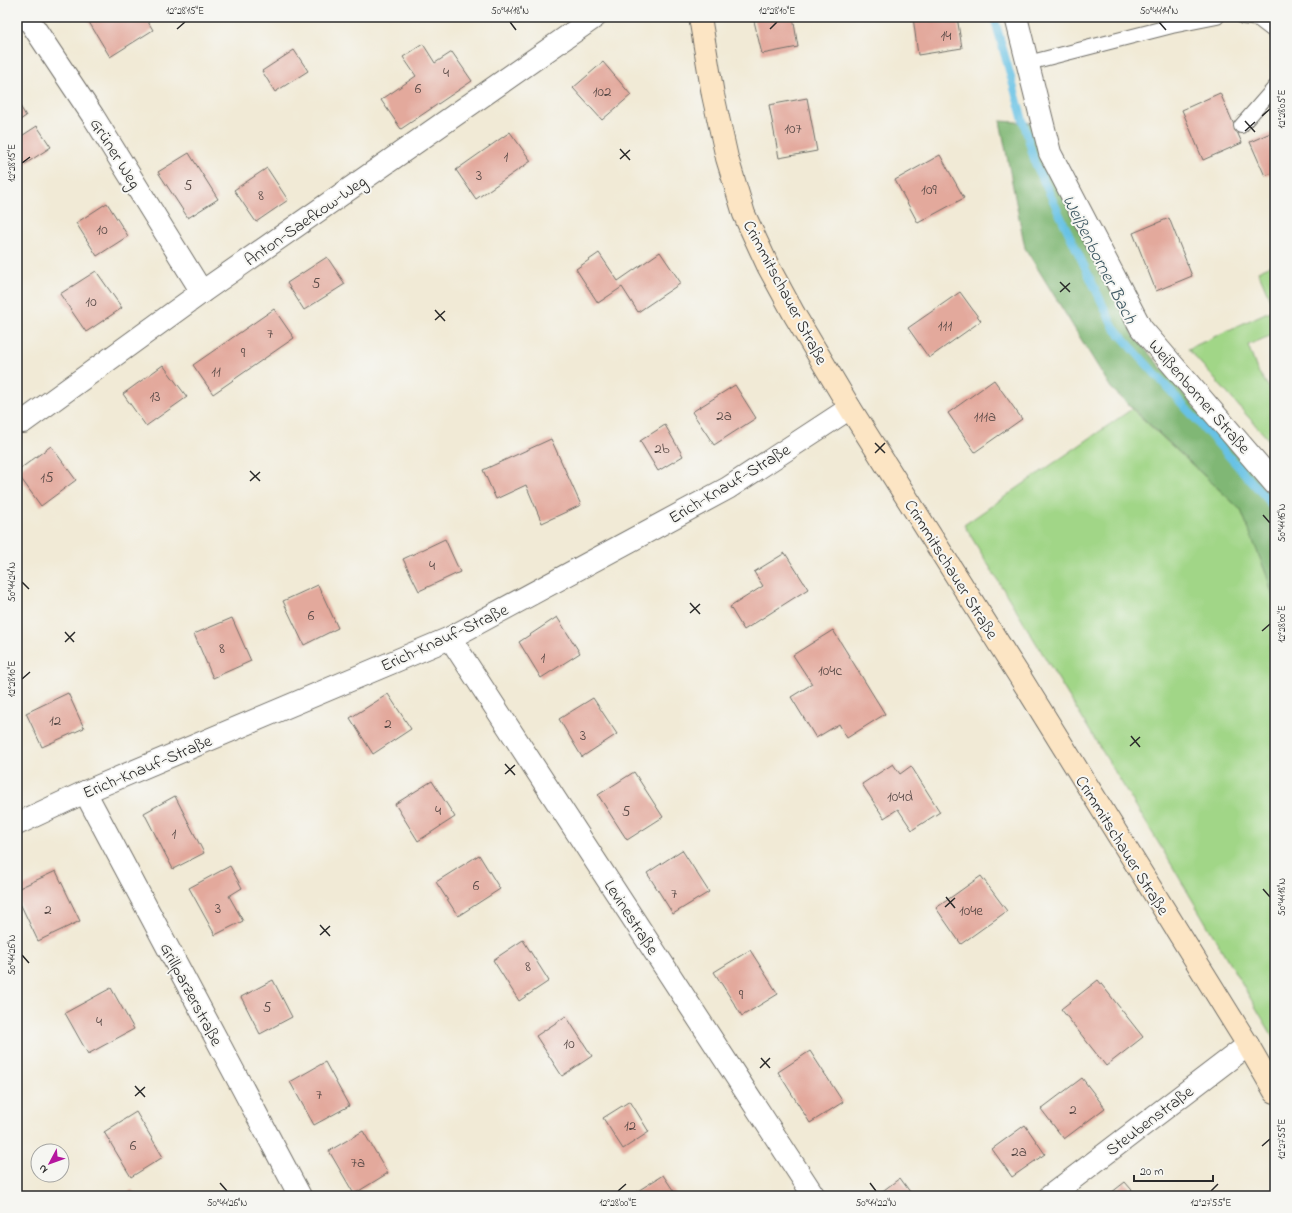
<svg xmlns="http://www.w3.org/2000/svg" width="1292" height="1213" font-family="'Indie Flower',sans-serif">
  <rect width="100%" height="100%" fill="#f6f6f2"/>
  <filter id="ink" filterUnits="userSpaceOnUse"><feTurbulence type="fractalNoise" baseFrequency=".025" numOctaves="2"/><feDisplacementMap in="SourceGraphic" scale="8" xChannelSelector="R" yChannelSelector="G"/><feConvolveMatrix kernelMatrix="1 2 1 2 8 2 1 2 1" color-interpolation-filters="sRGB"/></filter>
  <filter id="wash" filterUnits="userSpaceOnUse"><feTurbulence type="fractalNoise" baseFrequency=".012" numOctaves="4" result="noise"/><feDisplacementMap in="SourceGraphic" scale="16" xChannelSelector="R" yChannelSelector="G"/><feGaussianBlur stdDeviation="0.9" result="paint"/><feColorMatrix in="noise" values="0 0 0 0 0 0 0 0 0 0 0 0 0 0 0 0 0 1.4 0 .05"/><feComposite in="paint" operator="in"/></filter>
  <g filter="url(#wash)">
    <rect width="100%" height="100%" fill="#f1ead6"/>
    <g fill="#a1d687" stroke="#668059">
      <polygon points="1275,263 1275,334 1248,345 1257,370 1275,396 1275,447 1188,349 1274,309 1258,271"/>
      <polygon points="1132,409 1241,510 1267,576 1275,605 1275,1040 1164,852 964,525"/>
    </g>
    <polygon fill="#80b774" stroke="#567150" points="1000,121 1034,123 1134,336 1275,500 1275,605 1267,576 1241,510 1111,388 1025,248"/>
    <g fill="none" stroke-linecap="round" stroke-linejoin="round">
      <polyline stroke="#67c2e5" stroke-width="8" points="994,17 1035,163 1114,328 1269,501 1275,514"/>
    </g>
    <g id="blocks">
      <g fill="#e3a99c">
        <polygon points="86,17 145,17 153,30 110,57"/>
        <polygon points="753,17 793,17 798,47 762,54"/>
        <polygon points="913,17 957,17 962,48 918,55"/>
        <polygon points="423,44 435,63 452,52 472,81 401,129 381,100 416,76 403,57"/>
        <polygon points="294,50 308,71 275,92 262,71"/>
        <polygon points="603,62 631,95 602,120 573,88"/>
        <polygon points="1220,93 1242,143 1203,160 1182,110"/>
        <polygon points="807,98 817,151 779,158 769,105"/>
        <polygon points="17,101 26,116 17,122"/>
        <polygon points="37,126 51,147 22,166 17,159 17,139"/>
        <polygon points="1275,131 1275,172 1265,176 1250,142"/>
        <polygon points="510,132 531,161 476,199 456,170"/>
        <polygon points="189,153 218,199 188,218 158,172"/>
        <polygon points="940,155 964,198 918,223 895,180"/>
        <polygon points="267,168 288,200 256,222 234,190"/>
        <polygon points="107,203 128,236 97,256 76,223"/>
        <polygon points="1169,218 1192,276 1156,291 1133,233"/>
        <polygon points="660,252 681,283 638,312 622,287 598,303 576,269 599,253 618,281"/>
        <polygon points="327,257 345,284 304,310 287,283"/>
        <polygon points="96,271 122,308 86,332 60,294"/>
        <polygon points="960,292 981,321 929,358 908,328"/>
        <polygon points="274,309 294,338 213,394 193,365"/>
        <polygon points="163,365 187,397 146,426 123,394"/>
        <polygon points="994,380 1022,419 975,452 948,413"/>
        <polygon points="735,385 756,418 714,445 692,412"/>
        <polygon points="665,425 683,456 658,471 640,441"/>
        <polygon points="551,439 581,505 542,523 526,485 496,499 483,470"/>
        <polygon points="51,446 76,480 41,506 17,473 17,471"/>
        <polygon points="445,539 460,572 419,591 403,559"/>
        <polygon points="785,553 808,589 744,630 730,607 763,586 754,572"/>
        <polygon points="318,585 338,628 304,645 283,601"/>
        <polygon points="557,617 580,653 541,678 519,642"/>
        <polygon points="232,618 251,661 213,678 194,634"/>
        <polygon points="833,630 885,714 847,738 839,724 816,738 791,697 812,684 793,655"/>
        <polygon points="68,693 84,728 42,747 26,713"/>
        <polygon points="388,694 411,729 373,754 350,718"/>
        <polygon points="593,698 617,734 582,757 559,719"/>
        <polygon points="893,764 900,774 911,766 940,812 912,830 898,809 884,818 862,784"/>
        <polygon points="634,772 663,817 627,840 598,795"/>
        <polygon points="432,781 455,817 418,841 395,804"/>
        <polygon points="175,796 204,853 173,869 144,813"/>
        <polygon points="682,850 709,892 673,914 647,873"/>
        <polygon points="479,855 500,889 458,916 436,882"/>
        <polygon points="230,866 242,888 229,896 243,921 215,935 189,888"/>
        <polygon points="56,871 80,921 38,941 17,897 17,889"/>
        <polygon points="981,876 1007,911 961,944 936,908"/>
        <polygon points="523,940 549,981 519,1001 493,960"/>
        <polygon points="750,950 778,994 742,1016 714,972"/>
        <polygon points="273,980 292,1017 260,1034 241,997"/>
        <polygon points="1098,980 1143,1037 1106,1066 1061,1009"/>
        <polygon points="111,988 134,1029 88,1054 65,1013"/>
        <polygon points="566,1016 592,1056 562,1076 536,1036"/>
        <polygon points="810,1051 843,1102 810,1123 778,1072"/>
        <polygon points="325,1062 349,1106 314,1125 290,1082"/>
        <polygon points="1082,1078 1105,1108 1064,1139 1041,1109"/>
        <polygon points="630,1101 649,1132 623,1149 603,1118"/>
        <polygon points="136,1112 163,1157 131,1177 104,1132"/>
        <polygon points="1025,1125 1045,1154 1012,1177 992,1149"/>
        <polygon points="363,1131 388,1173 354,1194 329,1151"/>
        <polygon points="663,1175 677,1196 630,1196"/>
        <polygon points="900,1178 913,1196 876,1196"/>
        <polygon points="1125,1182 1137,1196 1107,1196"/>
        <polygon points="132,1190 136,1196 123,1196"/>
      </g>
    </g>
  </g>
  <g filter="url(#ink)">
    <use href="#blocks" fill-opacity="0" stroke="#706e67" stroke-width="1"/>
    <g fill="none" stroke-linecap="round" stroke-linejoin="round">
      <g stroke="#706e67" stroke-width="16">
        <g id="lane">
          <polyline points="1243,17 1258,19 1275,32"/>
          <polyline points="1028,63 1172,26 1217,17"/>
          <polyline points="1241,126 1275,87"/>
        </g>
      </g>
      <g stroke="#706e67" stroke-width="24">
        <g id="street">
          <polyline points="27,17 93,116 202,292"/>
          <polyline points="1016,17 1050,153 1141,328 1275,484"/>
          <polyline points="17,422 23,422 202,292 595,17"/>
          <polyline points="450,638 814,1196"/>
          <polyline points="85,792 300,1196"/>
          <polyline points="17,824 85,792 450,638 728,488 850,408"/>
          <polyline points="1050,1196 1248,1045"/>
        </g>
      </g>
      <g stroke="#706e67" stroke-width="24">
        <polyline id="secondary" points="700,17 713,95 727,158 744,214 768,266 794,314 850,408 1020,677 1248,1045 1275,1092"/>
      </g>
      <use href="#lane" stroke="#fff" stroke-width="14"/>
      <use href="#street" stroke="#fff" stroke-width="22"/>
      <use href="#secondary" stroke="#fce5c4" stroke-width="22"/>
    </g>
  </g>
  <path fill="none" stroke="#2b2b2b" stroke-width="1.5" d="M510 22 516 30M1159 22 1166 30M177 29 185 22M770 29 777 22M1262 116 1270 109M1245 121 1255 132M1245 131 1255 122M620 149 630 160M620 159 630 150M22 163 30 157M1060 282 1070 292M1060 292 1070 283M435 310 445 321M435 320 445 311M875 443 885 453M875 453 885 443M250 471 260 481M250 481 260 472M1263 515 1270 523M22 582 29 589M690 603 700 614M690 613 700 604M1262 631 1270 624M65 632 74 642M65 642 75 632M22 679 30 672M1131 736 1140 747M1130 746 1140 737M505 764 515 775M505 774 515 765M1263 889 1270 897M946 897 955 908M945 907 955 898M320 925 330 936M320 935 330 926M22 955 29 963M761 1058 770 1068M760 1068 770 1058M135 1086 145 1097M135 1096 145 1087M1262 1146 1270 1139M220 1183 227 1191M870 1183 876 1191M618 1191 626 1184M1211 1191 1218 1184"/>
  <g text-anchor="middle" stroke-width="4" stroke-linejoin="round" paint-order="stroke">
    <g font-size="15" fill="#594a47">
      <text x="946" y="40">14</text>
      <text x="446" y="77">4</text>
      <text x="418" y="93">6</text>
      <text x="602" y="96">102</text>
      <text x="793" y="133">107</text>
      <text x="506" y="161">1</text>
      <text x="479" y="180">3</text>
      <text x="188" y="190">5</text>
      <text x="929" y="194">109</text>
      <text x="261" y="200">8</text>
      <text x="102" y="234">10</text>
      <text x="316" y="288">5</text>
      <text x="91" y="306">10</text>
      <text x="945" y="330">111</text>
      <text x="270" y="338">7</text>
      <text x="243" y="357">9</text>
      <text x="216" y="376">11</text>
      <text x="155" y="401">13</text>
      <text x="724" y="420">2a</text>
      <text x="985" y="421">111a</text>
      <text x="662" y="453">2b</text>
      <text x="47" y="482">15</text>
      <text x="432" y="570">4</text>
      <text x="311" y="620">6</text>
      <text x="222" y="653">8</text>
      <text x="543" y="662">1</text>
      <text x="830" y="675">104c</text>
      <text x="55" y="725">12</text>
      <text x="388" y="728">2</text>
      <text x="583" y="740">3</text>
      <text x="900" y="801">104d</text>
      <text x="438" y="815">4</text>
      <text x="626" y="816">5</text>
      <text x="174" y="838">1</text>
      <text x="476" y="890">6</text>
      <text x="674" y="898">7</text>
      <text x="218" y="913">3</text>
      <text x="48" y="914">2</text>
      <text x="971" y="915">104e</text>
      <text x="528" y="971">8</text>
      <text x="741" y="999">9</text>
      <text x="267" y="1012">5</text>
      <text x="99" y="1026">4</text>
      <text x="569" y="1048">10</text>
      <text x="319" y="1099">7</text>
      <text x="1073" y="1114">2</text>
      <text x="630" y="1130">12</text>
      <text x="133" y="1150">6</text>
      <text x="1019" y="1156">2a</text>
      <text x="358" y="1167">7a</text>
    </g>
    <g font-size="17" fill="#2b2b2b" stroke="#f6f6f2">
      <text transform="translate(116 153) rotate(58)" y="6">Grüner Weg</text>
      <text transform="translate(305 220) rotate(-35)" y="6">Anton-Saefkow-Weg</text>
      <text transform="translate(786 292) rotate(62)" y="6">Crimmitschauer Straße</text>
      <text transform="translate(1200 396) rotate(49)" y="6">Weißenborner Straße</text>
      <text transform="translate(729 483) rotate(-31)" y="6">Erich-Knauf-Straße</text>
      <text transform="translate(952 569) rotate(58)" y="6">Crimmitschauer Straße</text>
      <text transform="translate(444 637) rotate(-25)" y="6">Erich-Knauf-Straße</text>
      <text transform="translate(147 766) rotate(-23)" y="6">Erich-Knauf-Straße</text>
      <text transform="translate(1123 845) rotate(58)" y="6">Crimmitschauer Straße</text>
      <text transform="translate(632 917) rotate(57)" y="6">Levinestraße</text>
      <text transform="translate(192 994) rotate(62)" y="6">Grillparzerstraße</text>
      <text transform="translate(1149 1120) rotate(-37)" y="6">Steubenstraße</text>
    </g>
    <g font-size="18" font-style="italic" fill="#3d5863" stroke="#f6f6f2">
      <text transform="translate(1100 259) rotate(63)" y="6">Weißenborner Bach</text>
    </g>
  </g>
  <rect width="1292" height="1213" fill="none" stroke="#f6f6f2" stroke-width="44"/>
  <g transform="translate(50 1163) rotate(229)"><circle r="19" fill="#f6f6f2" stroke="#a5a5a2"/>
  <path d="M0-3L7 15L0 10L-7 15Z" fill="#b5179e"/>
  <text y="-6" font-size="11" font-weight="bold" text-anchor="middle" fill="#2b2b2b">N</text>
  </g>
  <path d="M1134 1175v6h79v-6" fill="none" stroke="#2b2b2b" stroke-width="2"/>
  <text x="1140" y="1175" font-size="12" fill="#2b2b2b" stroke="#f6f6f2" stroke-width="3" paint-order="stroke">20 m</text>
  <rect x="22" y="22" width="1248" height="1169" fill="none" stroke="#2b2b2b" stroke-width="1.5"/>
  <g font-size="10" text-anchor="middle" fill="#2b2b2b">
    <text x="185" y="14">12°28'15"E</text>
    <text x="510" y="14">50°44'18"N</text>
    <text x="777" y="14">12°28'10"E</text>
    <text x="1159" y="14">50°44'14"N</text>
    <text transform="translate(1281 109) rotate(-90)" y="4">12°28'05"E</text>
    <text transform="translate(11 163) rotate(-90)" y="4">12°28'15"E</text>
    <text transform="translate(1281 523) rotate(-90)" y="4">50°44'16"N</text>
    <text transform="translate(11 582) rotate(-90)" y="4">50°44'24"N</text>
    <text transform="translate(1281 624) rotate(-90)" y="4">12°28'00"E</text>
    <text transform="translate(11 679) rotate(-90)" y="4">12°28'10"E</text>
    <text transform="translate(1281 897) rotate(-90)" y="4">50°44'18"N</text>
    <text transform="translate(11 955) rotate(-90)" y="4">50°44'26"N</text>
    <text transform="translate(1281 1139) rotate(-90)" y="4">12°27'55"E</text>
    <text x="227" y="1206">50°44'26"N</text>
    <text x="618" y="1206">12°28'00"E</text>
    <text x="876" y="1206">50°44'22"N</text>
    <text x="1211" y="1206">12°27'55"E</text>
  </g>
</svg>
